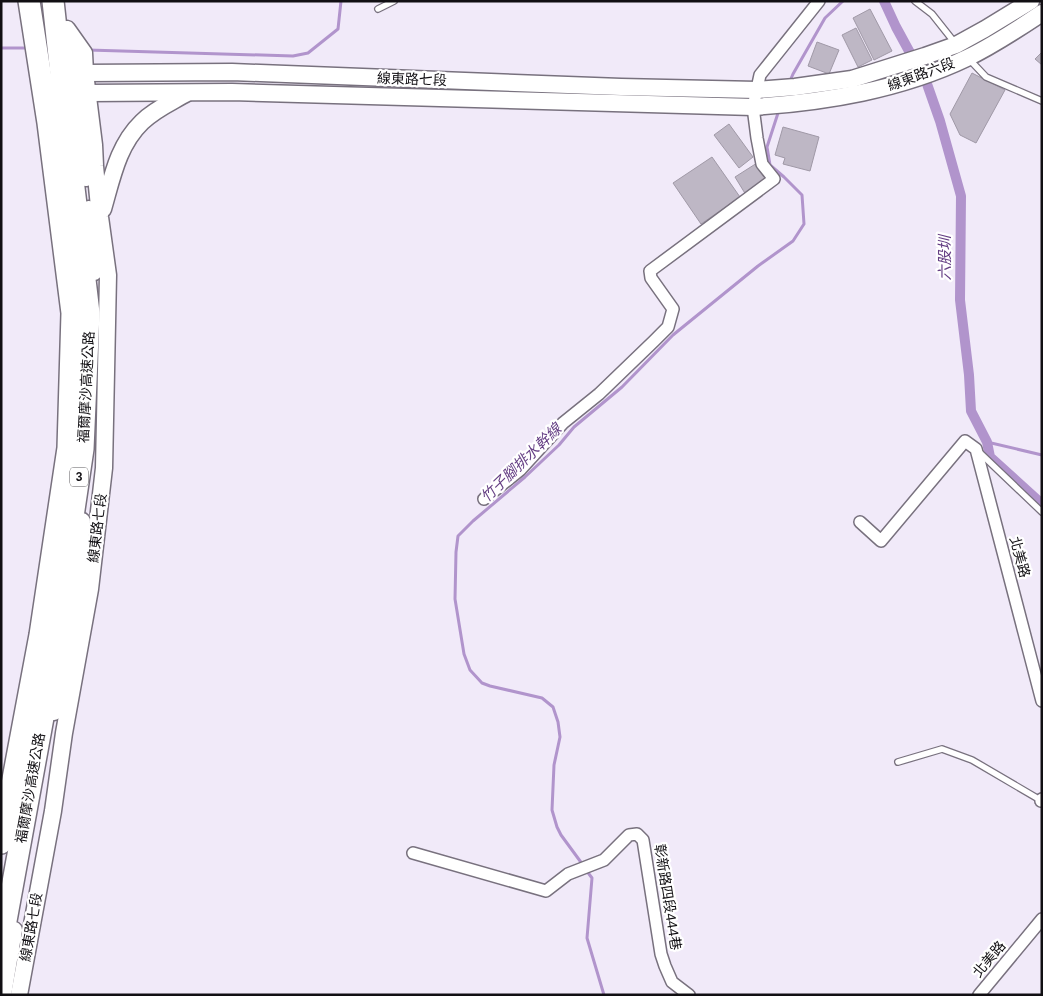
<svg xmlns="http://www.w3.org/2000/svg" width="1043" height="996" font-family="Helvetica,'Noto Sans TC',sans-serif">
  <rect width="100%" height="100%" fill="#f1eaf9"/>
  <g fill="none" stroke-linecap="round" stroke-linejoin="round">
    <g stroke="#b194cc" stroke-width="3">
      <polyline points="1,48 29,48"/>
      <polyline points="88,50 293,56 308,53 338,29 341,1"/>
      <polyline points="790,81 793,74 825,18 843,1"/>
      <polyline points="987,442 1042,455"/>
      <polyline points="583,865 561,835 557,827 552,810 554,765 560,737 558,722 553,707 542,698 490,686 482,683 470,670 464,654 455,599 456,552 458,536 473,521 525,477 559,445 574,427 622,387 673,335 758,266 793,241 804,224 802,195 784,177 770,165 767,147 779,110"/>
      <polyline points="586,870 592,878 587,938 604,995"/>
    </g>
    <polyline stroke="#b194cc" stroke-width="10" points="884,1 896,27 927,84 940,121 961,196 960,300 969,375 971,411 987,442 990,457 1042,504"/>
  </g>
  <g fill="#beb7c5" stroke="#a099a7">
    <polygon points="870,9 892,51 874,60 853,18"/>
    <polygon points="856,28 872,60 858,67 842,35"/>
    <polygon points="817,42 839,50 829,74 808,66"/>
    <polygon points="1042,52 1042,65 1035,59"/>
    <polygon points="972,73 1005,90 976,143 960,135 950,114"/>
    <polygon points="729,124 753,157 739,168 714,135"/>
    <polygon points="783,127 819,137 810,171 783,164 785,158 775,155"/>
    <polygon points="712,157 740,197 701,224 673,183"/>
    <polygon points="757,163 768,181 746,195 735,177"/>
  </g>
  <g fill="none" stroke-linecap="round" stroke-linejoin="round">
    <g stroke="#78717e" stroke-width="8">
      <g id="service">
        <polyline points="915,1 932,14 955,43"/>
        <polyline points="378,9 394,1"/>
        <polyline points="969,59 986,77 1042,101"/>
        <polyline points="978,451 1042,512"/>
        <polyline points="898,762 942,749 972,760 1042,801"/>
      </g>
    </g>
    <g stroke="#78717e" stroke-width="14">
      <g id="minor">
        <polyline points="484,499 520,470 563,423 599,394 654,341 668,327 673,309 651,278 650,271 774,179 762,164 757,138 753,107 760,75 819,1"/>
        <polyline points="860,522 881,541 965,441 976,449 1042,701"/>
        <polyline points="1041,801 1042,799"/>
        <polyline points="413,853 546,891 568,874 604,860 629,835 637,834 643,840 661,954 665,966 672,982 689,995"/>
        <polyline points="979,995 1042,919"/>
      </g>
    </g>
    <g stroke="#78717e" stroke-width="19">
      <g id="secondary">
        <polyline points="68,33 76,88 77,115 86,178"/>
        <path d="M76 88 88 93 232 92 753 107C826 102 900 90 967 58 992 46 1018 29 1042 13"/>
        <polyline points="76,88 85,73 232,72 621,87 757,90 795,87 852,79 925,56 956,45 985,29 1031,1"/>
        <polyline points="89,209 94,272"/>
        <path d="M103 209C112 178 118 145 142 122 155 109 172 102 187 93"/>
        <polyline points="54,712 74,599 82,521"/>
        <polyline points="3,995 14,930"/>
        <polyline points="19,995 53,811 64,733 90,589 104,468 108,275 100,217 95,166 94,145 85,73 84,53 67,29"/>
      </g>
    </g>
    <g stroke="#78717e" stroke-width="24">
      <g id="motorway">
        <polyline points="1,843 40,635 68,448 72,313 48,123 29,1"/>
        <polyline points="1,948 44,712 83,449 89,313 68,138 53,1"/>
      </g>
    </g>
    <use href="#service" stroke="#fff" stroke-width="5.5"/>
    <use href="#minor" stroke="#fff" stroke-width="11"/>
    <use href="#secondary" stroke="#fff" stroke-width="16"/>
    <use href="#motorway" stroke="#fff" stroke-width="21"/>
  </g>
  <g text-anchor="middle" stroke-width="4.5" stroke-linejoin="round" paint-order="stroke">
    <rect fill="#fff" stroke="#58575a" stroke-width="1" x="70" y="467.5" width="18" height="19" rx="4"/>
    <g font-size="12" font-weight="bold" fill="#110f13">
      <text x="79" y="481">3</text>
    </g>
    <g font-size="14" fill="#110f13" stroke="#fff">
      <text transform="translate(921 74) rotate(-20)" y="5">線東路六段</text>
      <text transform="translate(412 79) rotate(2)" y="5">線東路七段</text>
      <text transform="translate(86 387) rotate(-87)" y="5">福爾摩沙高速公路</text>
      <text transform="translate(97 528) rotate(-83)" y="5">線東路七段</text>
      <text transform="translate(1020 557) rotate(75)" y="5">北美路</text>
      <text transform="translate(30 788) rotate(-80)" y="5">福爾摩沙高速公路</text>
      <text transform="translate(668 897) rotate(81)" y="5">彰新路四段444巷</text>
      <text transform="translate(31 927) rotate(-80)" y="5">線東路七段</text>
      <text transform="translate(989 959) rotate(-50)" y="5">北美路</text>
    </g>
    <g font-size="15" font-style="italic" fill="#653f84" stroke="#fff">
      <text transform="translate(945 258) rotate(-90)" y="5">六股圳</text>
      <text transform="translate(521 463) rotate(-44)" y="5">竹子腳排水幹線</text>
    </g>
  </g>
  <rect width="1043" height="996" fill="none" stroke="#110f13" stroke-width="5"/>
</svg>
